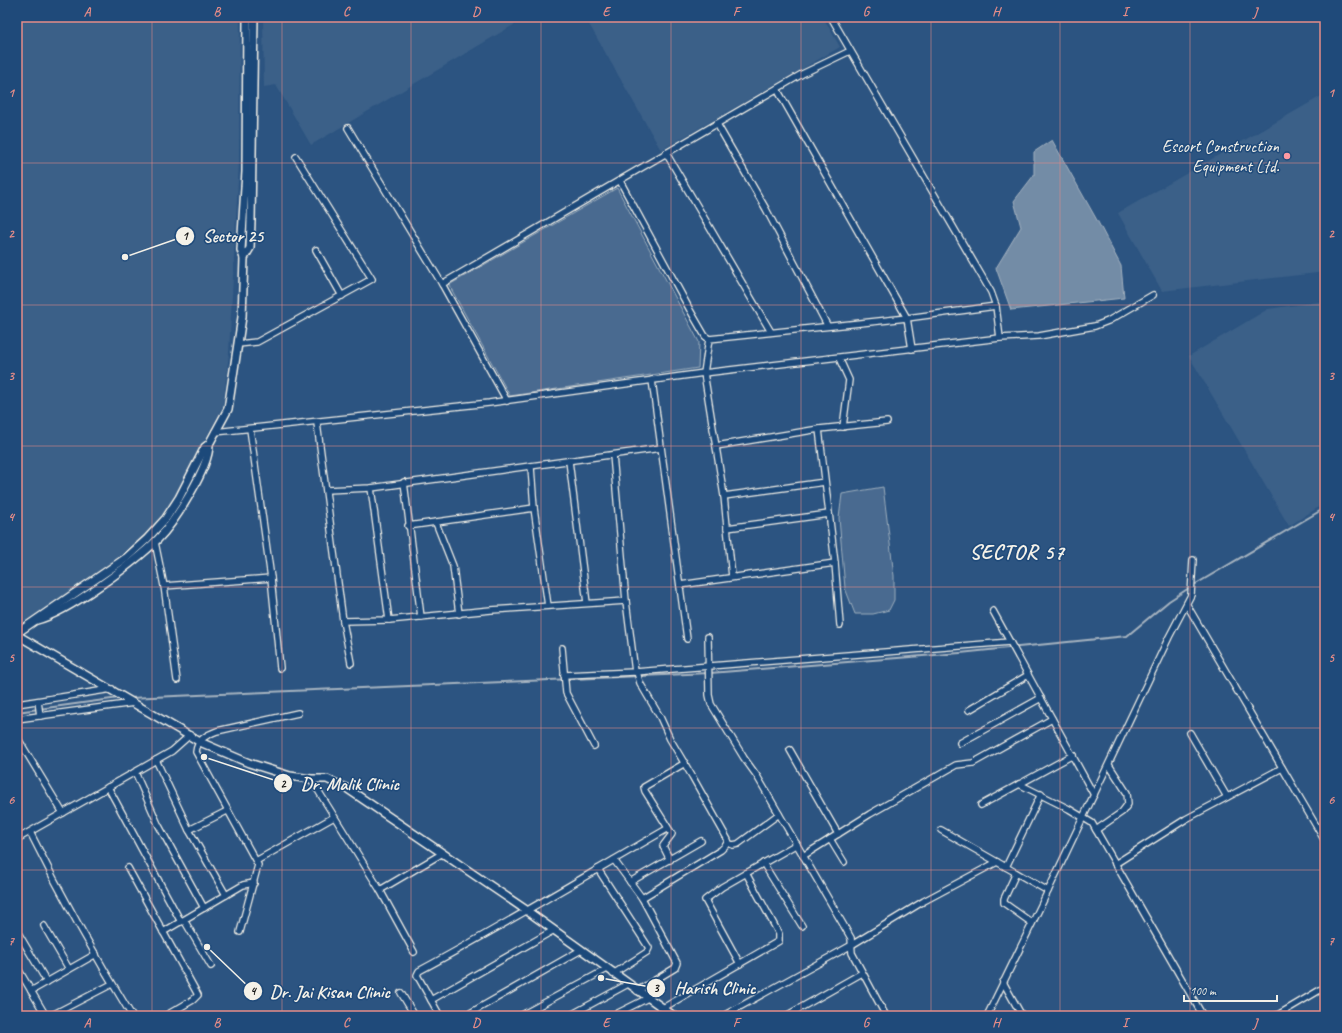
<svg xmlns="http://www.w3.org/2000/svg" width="1342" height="1033" font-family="Caveat,sans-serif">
  <rect width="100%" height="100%" fill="#2c5481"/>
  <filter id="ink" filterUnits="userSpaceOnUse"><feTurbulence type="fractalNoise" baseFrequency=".025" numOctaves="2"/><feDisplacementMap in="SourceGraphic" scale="8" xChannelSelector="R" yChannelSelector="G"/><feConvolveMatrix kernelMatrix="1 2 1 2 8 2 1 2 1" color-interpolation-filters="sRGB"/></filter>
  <g filter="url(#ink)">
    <g fill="#3b6088">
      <polygon points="17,17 240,17 239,161 229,353 223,406 158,526 93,577 17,626"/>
      <polygon points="263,17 527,17 311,145 276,85 264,87"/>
      <polygon points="585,17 823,17 840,47 661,150"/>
      <polygon points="1325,94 1325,272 1162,291 1118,213"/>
      <polygon points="1325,301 1325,503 1289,526 1189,356 1268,309"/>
    </g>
    <g fill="#496b90" stroke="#9eaebc">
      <polygon points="617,188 699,342 698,368 510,396 449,285"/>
      <polygon points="883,487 894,576 894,600 889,610 873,614 855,614 845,588 839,518 842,494"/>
    </g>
    <polygon fill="#738ca6" stroke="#a7b4c0" points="1052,140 1098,222 1121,266 1124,298 1011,310 996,268 1021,227 1014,201 1034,175 1034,152"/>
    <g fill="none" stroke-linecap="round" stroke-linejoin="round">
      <g stroke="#a7b4c0" stroke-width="2">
        <polyline points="129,698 710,673 960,653 1127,636 1169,601 1189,588 1325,508"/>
        <polyline points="17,712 119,698"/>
      </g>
      <g stroke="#f4f1e8" stroke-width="8">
        <g id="minor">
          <polyline points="777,89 907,318 912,349"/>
          <polyline points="717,124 766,209 827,325"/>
          <polyline points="348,128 442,284 507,401"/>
          <polyline points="666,153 771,332"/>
          <polyline points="620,181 690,310 705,336 709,339 907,318 996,306 991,292 831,17"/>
          <polyline points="316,250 342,296"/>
          <polyline points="442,284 802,74 850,51"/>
          <polyline points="996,306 1000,338"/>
          <polyline points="709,339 704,373 724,496 732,577"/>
          <polyline points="238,344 257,342 372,279 296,157"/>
          <polyline points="839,358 849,380 843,427"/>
          <polyline points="652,380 687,639"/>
          <polyline points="317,423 343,621 351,663"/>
          <polyline points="250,429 271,578 280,668"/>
          <polyline points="819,429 835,563 840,625"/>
          <polyline points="215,432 489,403 704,373 1000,338 1039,336 1095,326 1108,321 1153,295"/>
          <polyline points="716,446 819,429 887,422"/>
          <polyline points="613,455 626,601 635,672"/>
          <polyline points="569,461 587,603"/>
          <polyline points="531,467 534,508 548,606"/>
          <polyline points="404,482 421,617"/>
          <polyline points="371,488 389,620"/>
          <polyline points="326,490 371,488 661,448"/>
          <polyline points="724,496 825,482"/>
          <polyline points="436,523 453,566 459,614"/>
          <polyline points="408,526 534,508"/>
          <polyline points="727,528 829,514"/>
          <polyline points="155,542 164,586 177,680"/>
          <polyline points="680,585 835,563"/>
          <polyline points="164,586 271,578"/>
          <polyline points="1187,605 1325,841"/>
          <polyline points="993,611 1094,795"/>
          <polyline points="343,621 389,620 491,610 626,601"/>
          <polyline points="708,637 709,695 711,704 744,758 757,776 851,938 852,953 886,1016"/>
          <polyline points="562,648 566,693 594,746"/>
          <polyline points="637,672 640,683 660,717 670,739 692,776 728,840 726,845 721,850 642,898"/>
          <polyline points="564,675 635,672 1010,642"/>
          <polyline points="38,701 40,716"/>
          <polyline points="17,704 112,689"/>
          <polyline points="969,710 1028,675"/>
          <polyline points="17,719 134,703"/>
          <polyline points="1190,733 1227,797"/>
          <polyline points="17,737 63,813"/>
          <polyline points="960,743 1041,698"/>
          <polyline points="790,750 838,834"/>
          <polyline points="156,760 189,830 226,895"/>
          <polyline points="135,772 158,824 204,908"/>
          <polyline points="311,779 380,890"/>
          <polyline points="1019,784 1069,809 1092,823 1203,1016"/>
          <polyline points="108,787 181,922"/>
          <polyline points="981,805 1073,755"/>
          <polyline points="189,830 227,811"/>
          <polyline points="941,830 1048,891"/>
          <polyline points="1096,830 1122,812 1128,804 1127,793 1109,765"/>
          <path d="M30 832C61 895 95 956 132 1016"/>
          <polyline points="17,839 172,751 190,735"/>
          <polyline points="830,839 844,862"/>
          <polyline points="728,843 733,845 738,844 779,814"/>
          <polyline points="803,856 870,814 956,765 973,763 1052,719"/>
          <polyline points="614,860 642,898 677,963 675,968 637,991"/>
          <polyline points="670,860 663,846 672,834 645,791 644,787 685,763"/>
          <polyline points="256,861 334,817"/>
          <polyline points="763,863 802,926"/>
          <polyline points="1115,864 1186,819 1282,768"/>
          <polyline points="1006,867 1041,794"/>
          <polyline points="128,868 198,995 193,1000 165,1016"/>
          <polyline points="598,869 649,948 647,952 613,974"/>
          <polyline points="1016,873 1004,899 1004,903 1032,923"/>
          <polyline points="630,882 701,841"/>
          <polyline points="184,920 211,966"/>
          <polyline points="44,926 69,969"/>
          <polyline points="17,931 47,982"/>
          <polyline points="163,932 243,885 254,883"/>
          <path d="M240 932 258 865 196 752C197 740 206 735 217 731L298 713"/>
          <polyline points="414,952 380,890 443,853"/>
          <polyline points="740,964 705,900 722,887 797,844"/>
          <polyline points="17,967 46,1016"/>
          <polyline points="1003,982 1022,1016"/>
          <polyline points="31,991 96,954"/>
          <polyline points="401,993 415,1016"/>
          <polyline points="431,1000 554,930"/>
          <polyline points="663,1008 779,941 779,934 746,873"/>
          <polyline points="50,1016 112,984"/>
          <path d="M440 1016 417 975 419 971C503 926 585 876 667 829"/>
          <polyline points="465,1016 581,950"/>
          <polyline points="520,1016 607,969"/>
          <polyline points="569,1016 628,984"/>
          <polyline points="612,1016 648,998"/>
          <polyline points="723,1016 850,946 924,901 997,862"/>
          <polyline points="786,1016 862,973"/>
          <polyline points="987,1016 1048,891 1169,637 1191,595 1193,560"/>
          <polyline points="1276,1016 1325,987"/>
        </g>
      </g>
      <g stroke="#f4f1e8" stroke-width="10">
        <g id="tertiary">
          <polyline points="244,258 250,248 251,221 254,17"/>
          <path d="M37 620C67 613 135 562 158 539 174 523 210 467 209 444"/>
          <polyline points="17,633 126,558 147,539 166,518 179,498 205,447 209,444 228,409 242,317 244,258 241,250 246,172 247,17"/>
          <polyline points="17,635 200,742 249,763 290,776 311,779 327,779 348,789 526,910 674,1016"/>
        </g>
      </g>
      <use href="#minor" stroke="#1f4a7a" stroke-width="5.5"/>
      <use href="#tertiary" stroke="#1f4a7a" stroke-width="7"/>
    </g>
  </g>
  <path fill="none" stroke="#e58c88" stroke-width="1" stroke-opacity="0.55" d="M152 17V1016M282 17V1016M411 17V1016M541 17V1016M671 17V1016M801 17V1016M931 17V1016M1060 17V1016M1190 17V1016M17 163H1325M17 305H1325M17 446H1325M17 587H1325M17 728H1325M17 870H1325"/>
  <circle fill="#ff9aa2" stroke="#1f4a7a" stroke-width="1.5" cx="1287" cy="156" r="4"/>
  <g text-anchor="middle" stroke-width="3" stroke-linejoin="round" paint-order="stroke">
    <g font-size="17" fill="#f4f1e8" stroke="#1f4a7a" text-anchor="end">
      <text x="1279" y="152">Escort Construction<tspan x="1279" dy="20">Equipment Ltd.</tspan></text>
    </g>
    <g font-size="21" font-weight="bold" letter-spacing="1" fill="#f4f1e8" stroke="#1f4a7a">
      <text x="1017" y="559">SECTOR 57</text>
    </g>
  </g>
  <path fill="none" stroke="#f4f1e8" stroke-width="1.5" d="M125 257L185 236M204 757L283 783M601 978L656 988M207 947L253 991"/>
  <g fill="#f4f1e8" stroke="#1f4a7a" stroke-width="1.5">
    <circle cx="125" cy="257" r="4"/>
    <circle cx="204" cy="757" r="4"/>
    <circle cx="601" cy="978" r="4"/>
    <circle cx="207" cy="947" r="4"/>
    <circle cx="185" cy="236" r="10"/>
    <circle cx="283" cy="783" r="10"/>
    <circle cx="656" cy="988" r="10"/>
    <circle cx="253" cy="991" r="10"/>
  </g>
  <g font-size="12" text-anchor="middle" font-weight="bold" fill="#111">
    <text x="185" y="240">1</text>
    <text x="283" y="788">2</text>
    <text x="656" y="992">3</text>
    <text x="253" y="995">4</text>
  </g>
  <g font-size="18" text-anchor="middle" font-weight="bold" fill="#f4f1e8" stroke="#1f4a7a" stroke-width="3" stroke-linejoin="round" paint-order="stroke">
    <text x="233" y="242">Sector 25</text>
    <text x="350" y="790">Dr. Malik Clinic</text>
    <text x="715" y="994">Harish Clinic</text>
    <text x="330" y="998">Dr. Jai Kisan Clinic</text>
  </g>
  <rect width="1342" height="1033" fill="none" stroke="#1f4a7a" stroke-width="44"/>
  <path d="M1184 995v6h93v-6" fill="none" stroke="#f4f1e8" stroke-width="2"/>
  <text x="1190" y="995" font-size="12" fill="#f4f1e8" stroke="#1f4a7a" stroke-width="3" paint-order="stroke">100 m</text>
  <rect x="22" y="22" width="1298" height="989" fill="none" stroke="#e58c88" stroke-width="1.5"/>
  <g font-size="13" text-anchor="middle" font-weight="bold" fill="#e58c88">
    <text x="87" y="16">A</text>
    <text x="217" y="16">B</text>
    <text x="346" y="16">C</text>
    <text x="476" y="16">D</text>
    <text x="606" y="16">E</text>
    <text x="736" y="16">F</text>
    <text x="866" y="16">G</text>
    <text x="996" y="16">H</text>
    <text x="1125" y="16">I</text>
    <text x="1255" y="16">J</text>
    <text x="11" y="97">1</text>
    <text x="1331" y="97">1</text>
    <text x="11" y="238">2</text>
    <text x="1331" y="238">2</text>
    <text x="11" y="380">3</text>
    <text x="1331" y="380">3</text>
    <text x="11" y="521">4</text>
    <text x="1331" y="521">4</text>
    <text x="11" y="662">5</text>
    <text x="1331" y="662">5</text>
    <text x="11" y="804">6</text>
    <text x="1331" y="804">6</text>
    <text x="11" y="945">7</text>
    <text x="1331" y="945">7</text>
    <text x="87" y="1027">A</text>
    <text x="217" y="1027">B</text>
    <text x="346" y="1027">C</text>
    <text x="476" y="1027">D</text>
    <text x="606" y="1027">E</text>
    <text x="736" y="1027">F</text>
    <text x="866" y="1027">G</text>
    <text x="996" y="1027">H</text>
    <text x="1125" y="1027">I</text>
    <text x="1255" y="1027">J</text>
  </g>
</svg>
